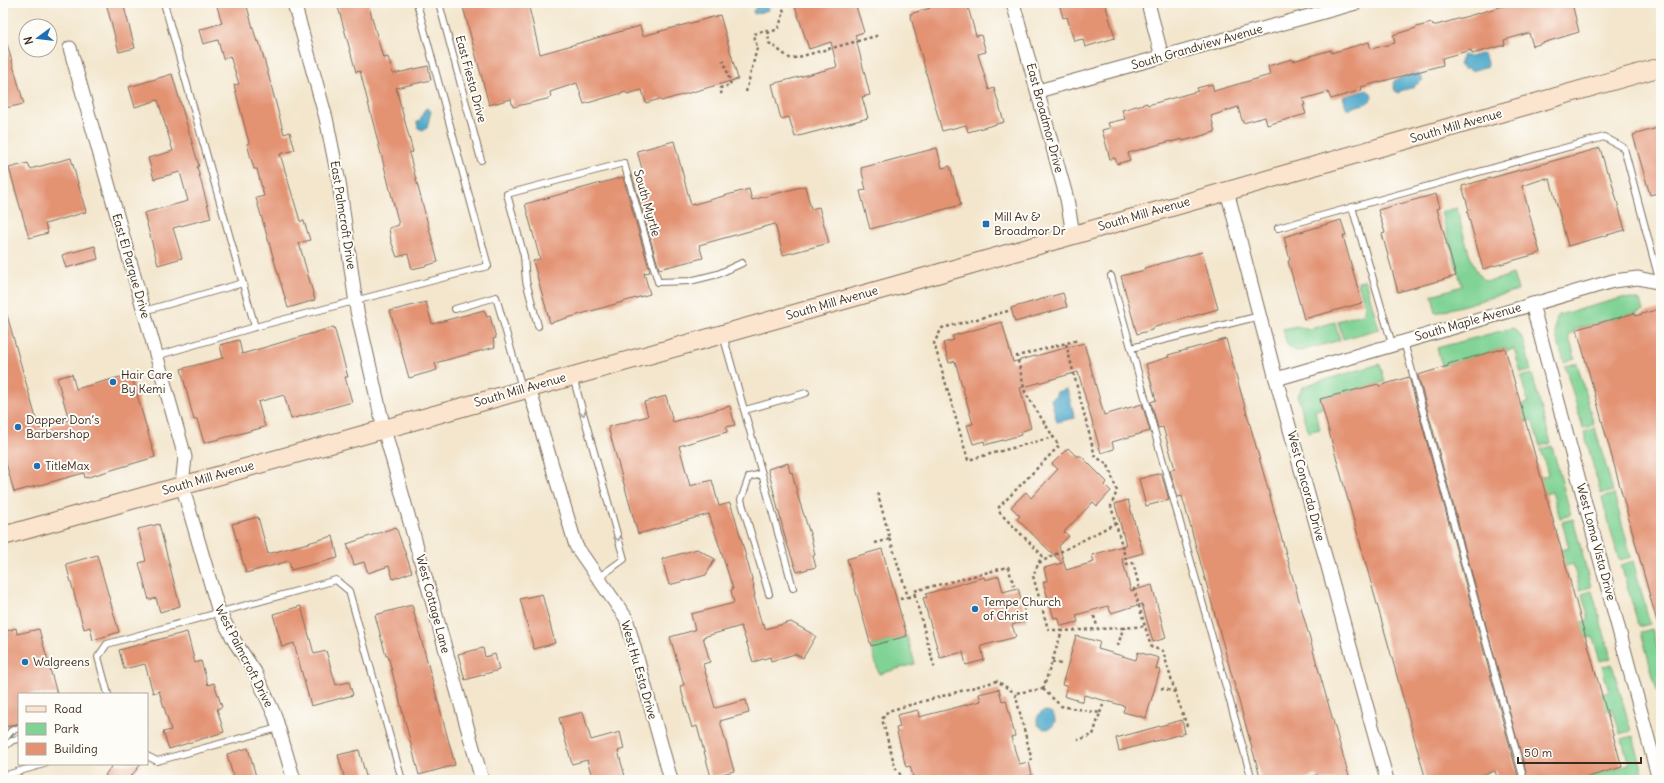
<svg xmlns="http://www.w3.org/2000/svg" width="1664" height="783" font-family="Delius,sans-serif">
  <rect width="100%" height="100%" fill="#fdfcf7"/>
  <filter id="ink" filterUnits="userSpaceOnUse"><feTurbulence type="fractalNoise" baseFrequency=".025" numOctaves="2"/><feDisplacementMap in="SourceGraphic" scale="8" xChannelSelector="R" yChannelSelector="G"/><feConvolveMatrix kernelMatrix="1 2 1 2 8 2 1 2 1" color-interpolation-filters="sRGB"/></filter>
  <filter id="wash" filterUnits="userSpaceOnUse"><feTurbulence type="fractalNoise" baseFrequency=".012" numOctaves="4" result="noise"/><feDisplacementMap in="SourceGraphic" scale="16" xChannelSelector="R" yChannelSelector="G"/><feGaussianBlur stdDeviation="0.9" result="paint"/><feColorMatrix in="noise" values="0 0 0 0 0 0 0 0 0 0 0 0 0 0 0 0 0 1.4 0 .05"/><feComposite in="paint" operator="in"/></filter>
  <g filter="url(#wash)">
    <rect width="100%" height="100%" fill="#f3e6cd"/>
    <g fill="#80d395" stroke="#5e7e5a">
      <path d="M1457 208C1460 221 1473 279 1486 281 1494 282 1506 276 1513 274L1518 290 1436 313 1432 295 1462 286 1441 212Z"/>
      <polygon points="1365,280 1379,329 1343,339 1338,321 1365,313 1365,306 1358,282"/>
      <path d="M1622 298 1640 300 1643 311 1575 329V332L1568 334 1575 358 1564 362C1561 349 1549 326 1559 315Z"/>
      <path d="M1335 322 1340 340 1301 351C1286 351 1286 341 1283 329L1296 326 1310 329Z"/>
      <path d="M1512 328C1525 332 1528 359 1531 371L1521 373 1514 349 1506 351 1505 348 1442 366 1437 348Z"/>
      <polygon points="1577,363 1594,425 1583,428 1565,366"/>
      <polygon points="1380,364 1385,382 1320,399 1322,408 1315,411 1320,429 1308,432 1298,396 1302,388 1307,385"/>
      <polygon points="1532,374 1551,443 1540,446 1532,420 1526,422 1525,420 1458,423 1528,403 1521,377"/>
      <polygon points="1595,428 1613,491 1601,494 1584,432"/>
      <polygon points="1552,446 1571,515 1560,518 1552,492 1545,494 1478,495 1548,475 1541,449"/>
      <polygon points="1614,494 1631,557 1619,560 1602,498"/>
      <polygon points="1573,519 1591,587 1580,590 1573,564 1503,583 1499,567 1569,548 1562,522"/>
      <polygon points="1633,561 1650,624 1639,627 1621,565"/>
      <polygon points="1592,591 1611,658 1600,661 1593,637 1586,638 1519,640 1589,620 1582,594"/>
      <polygon points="1652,629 1661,660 1661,693 1658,694 1641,632"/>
      <polygon points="907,636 915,664 879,674 871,646"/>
      <polygon points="1612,664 1631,731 1620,734 1613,709 1606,711 1539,712 1609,692 1602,667"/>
      <polygon points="1633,736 1645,780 1577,780 1629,765 1622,739"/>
    </g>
    <g fill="#4da9cb" stroke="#446a74">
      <polygon points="754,3 768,3 769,10 754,14 753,10 756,9"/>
      <polygon points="1484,53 1488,66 1471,71 1466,68 1465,70 1459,65 1463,55 1470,57"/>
      <polygon points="1412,74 1419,74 1423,80 1411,88 1400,91 1399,93 1395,91 1393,83 1395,80"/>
      <polygon points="1367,90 1371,93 1372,96 1370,102 1347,109 1343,97"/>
      <polygon points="428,108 431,111 427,128 423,130 418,128 417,122 419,122 425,109"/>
      <polygon points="1067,389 1075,418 1057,422 1051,399 1055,397 1057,392"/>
      <circle cx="1046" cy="720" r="9"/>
    </g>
    <g id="blocks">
      <g fill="#e39272">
        <polygon points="106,3 123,3 135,48 119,52"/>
        <polygon points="216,3 246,3 257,42 259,41 266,66 284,134 290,132 295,150 280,154 300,221 304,221 310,240 299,243 315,300 288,308 256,198 264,196 257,169 254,169 247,144 249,143 234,85 239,84 230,56 223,59 218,40 203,44 199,30 222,23"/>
        <polygon points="337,3 368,3 383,58 388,57 393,74 428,66 431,80 396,88 413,152 409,153 438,262 425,266 412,269 408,254 397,257 391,241 389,228 399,225 360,71 356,72"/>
        <polygon points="462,3 528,3 540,54 640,26 643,36 720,15 738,79 661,101 660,99 646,103 642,90 627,94 626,92 584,104 577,83 550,92 551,98 513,107 511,99 489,105"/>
        <polygon points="794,3 855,3 864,32 855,35 870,95 862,97 868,118 795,137 789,117 781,119 772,84 837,67 831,42 809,49"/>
        <polygon points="928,3 967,3 976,36 981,35 986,52 978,54 989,90 994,88 1004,122 968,132 966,125 942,131 910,14 930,8"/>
        <polygon points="1059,3 1105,3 1115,38 1085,47 1083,39 1074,41 1067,17 1063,18"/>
        <polygon points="1514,3 1572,3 1579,32 1533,46 1529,33 1504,40 1505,45 1472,54 1471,50 1442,58 1443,65 1361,87 1362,90 1331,99 1328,92 1303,99 1305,105 1303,105 1306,114 1267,125 1265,117 1243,123 1238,107 1211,116 1215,132 1183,141 1182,139 1171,142 1171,141 1128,153 1130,160 1117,164 1115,158 1110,159 1102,130 1110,128 1108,123 1125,119 1122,110 1147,103 1148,105 1198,91 1197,88 1212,84 1214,91 1270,75 1268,66 1292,59 1293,61 1331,50 1331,53 1369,42 1371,49 1395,43 1393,35 1416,28 1416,27 1432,23 1433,26"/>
        <polygon points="3,44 7,44 24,104 5,108 3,100"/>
        <polygon points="172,74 199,166 197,167 211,218 173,228 182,258 158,265 144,213 188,201 180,172 154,179 148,158 173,151 158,100 135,107 129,87"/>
        <polygon points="1661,127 1661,192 1650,195 1633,135"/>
        <polygon points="674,141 691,205 749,189 752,200 805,186 811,209 819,207 829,243 783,255 775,224 699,245 703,258 659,269 632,175 643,172 637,151"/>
        <polygon points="937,148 942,168 950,166 961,205 870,229 860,191 866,190 861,168"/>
        <polygon points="1600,148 1607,172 1609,172 1625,230 1568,246 1550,179 1546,180 1546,178 1522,186 1540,253 1483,269 1467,211 1469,210 1462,186"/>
        <polygon points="71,158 86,212 45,224 48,233 29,238 9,168 28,163 30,169"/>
        <polygon points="623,177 650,272 644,273 650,294 550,323 533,261 540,259 525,204"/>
        <polygon points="1436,194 1440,208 1437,209 1456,276 1398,292 1382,234 1385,233 1378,210"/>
        <polygon points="1341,220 1346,235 1343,236 1362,303 1304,319 1288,261 1290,260 1284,237"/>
        <polygon points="95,246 98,259 66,268 62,255"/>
        <polygon points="1202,252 1218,309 1152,328 1152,330 1137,334 1121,276 1145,270 1144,268"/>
        <polygon points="1063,293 1067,307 1015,322 1011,308"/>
        <polygon points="426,302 432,324 484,310 487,317 490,316 496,338 493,339 495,347 435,363 437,370 409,378 390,311"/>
        <polygon points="1659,309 1661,317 1661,621 1657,622 1577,329 1635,313 1635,316"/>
        <polygon points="7,315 39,429 69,420 57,378 72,374 76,389 131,374 155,457 85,478 84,473 14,492 3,452 3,316"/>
        <polygon points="1002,322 1013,362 1084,343 1104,415 1142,404 1150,431 1112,442 1114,449 1101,453 1078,372 1020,388 1031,428 1020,432 1021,435 985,445 984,441 973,444 967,425 973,424 955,361 949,363 943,343 954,340 952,336"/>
        <polygon points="334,327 348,377 345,377 352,402 291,419 284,395 258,402 265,427 204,443 197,419 194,420 181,369 223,358 220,345 239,340 242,354"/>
        <polygon points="1226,339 1318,668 1350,780 1319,780 1317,775 1300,780 1261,780 1182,496 1178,497 1170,470 1175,469 1163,427 1158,428 1151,402 1156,400 1146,364 1169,357 1168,355"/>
        <polygon points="1505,348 1622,767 1578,780 1528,780 1418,375 1448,366 1448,364"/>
        <polygon points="1409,377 1519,780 1498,780 1495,771 1462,780 1426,780 1336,457 1320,399 1378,384 1379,386"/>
        <polygon points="666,396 673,422 730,406 735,425 726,427 727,432 679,446 690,486 712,480 719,506 730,503 735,517 754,586 753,587 755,595 754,596 762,625 764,624 765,629 791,622 816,636 803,658 795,654 771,661 770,657 753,662 741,626 703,637 710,662 703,664 715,708 746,700 749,713 720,721 734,771 711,777 697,726 692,728 680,686 684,685 670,637 695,630 691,614 734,603 731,590 733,589 720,548 709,514 638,534 608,427 648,416 644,402"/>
        <polygon points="1068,448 1076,456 1081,456 1107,482 1105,485 1111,491 1097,506 1093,502 1064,532 1069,536 1059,546 1066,570 1094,562 1092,555 1126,545 1115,504 1128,500 1143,553 1122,559 1131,591 1152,585 1166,638 1153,642 1142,604 1111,613 1108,606 1076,615 1078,622 1061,626 1058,617 1054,618 1043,582 1047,581 1044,568 1062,563 1017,519 1020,516 1011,507 1026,492 1031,498 1058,469 1052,464"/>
        <polygon points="788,463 790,473 792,472 799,500 811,537 815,555 813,556 816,567 797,572 786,541 768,469"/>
        <polygon points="1161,473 1169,500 1146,506 1139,479"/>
        <polygon points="258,517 268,554 333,536 338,558 291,570 289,561 246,573 232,524"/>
        <polygon points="159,524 180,606 160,612 156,598 149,600 139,563 146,561 138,529"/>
        <polygon points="396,527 412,572 393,579 389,566 368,573 364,562 354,565 347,544"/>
        <polygon points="697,549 715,559 706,575 669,585 662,559"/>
        <polygon points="882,549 907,636 871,646 847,559"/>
        <polygon points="97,555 119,632 93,640 90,627 84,629 66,564"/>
        <polygon points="999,576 1003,592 1018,588 1027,621 1012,625 1016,637 981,646 984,660 966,665 963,652 940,658 923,598 927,597 926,594 984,577 985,580"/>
        <polygon points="542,594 555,643 534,649 520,599"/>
        <polygon points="412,605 455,765 419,775 388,656 386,656 375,615"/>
        <polygon points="301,606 314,654 326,651 336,685 349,682 353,695 311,706 294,643 282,647 273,614"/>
        <polygon points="16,628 17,634 39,629 57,694 19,694 19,723 3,728 3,632"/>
        <polygon points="187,632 195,663 201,661 208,685 214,683 222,707 217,709 224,732 169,749 163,732 171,730 159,691 153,693 145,664 124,669 119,650"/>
        <polygon points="1076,636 1100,642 1098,649 1136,660 1138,652 1159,658 1156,669 1160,670 1146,718 1123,712 1125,706 1084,695 1083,702 1064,696 1067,686 1062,685"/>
        <polygon points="483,648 485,657 495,654 499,670 465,680 458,654"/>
        <polygon points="999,689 1002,701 1006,700 1015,736 1011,737 1019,764 1029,762 1032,775 1013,780 914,780 910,766 906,767 896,728 900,727 897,715 918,710 919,717 981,701 979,694"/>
        <polygon points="583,712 591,740 620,732 624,749 618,751 626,780 593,780 587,760 572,764 559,718"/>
        <polygon points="1182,720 1185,733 1119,751 1116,738"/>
        <polygon points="248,748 257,780 234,780 227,754"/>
        <polygon points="359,750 367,780 345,780 338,755"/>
        <polygon points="113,764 141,764 128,780 112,780 105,775"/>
      </g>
    </g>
  </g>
  <g filter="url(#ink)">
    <use href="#blocks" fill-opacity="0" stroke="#7b6c5b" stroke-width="1"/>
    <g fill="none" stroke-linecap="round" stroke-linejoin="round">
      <g stroke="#7b6c5b" stroke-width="8">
        <g id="lane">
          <polyline points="164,3 255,327 488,266 417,3"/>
          <polyline points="439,3 481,160"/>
          <polyline points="1352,207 1392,344"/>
          <polyline points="1278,228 1604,137 1624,148 1660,283"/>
          <polyline points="1111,276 1252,780"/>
          <polyline points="455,309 496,297 522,388"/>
          <polyline points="144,311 243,283"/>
          <polyline points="538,326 526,281 524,256 507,194 624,163 658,282 690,281 718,274 742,263"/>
          <polyline points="723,335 762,474"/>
          <polyline points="1404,342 1524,780"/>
          <polyline points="1131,348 1260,316"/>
          <polyline points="156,356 255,327"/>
          <polyline points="573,377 624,559 598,578"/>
          <polyline points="745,410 806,393"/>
          <polyline points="769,594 741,500 749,477 762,474 793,588"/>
          <polyline points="108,694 98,657 107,644 336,580 349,591 402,780"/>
          <polyline points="3,741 11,731 19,728"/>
          <polyline points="3,748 13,740 19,739"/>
          <polyline points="147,756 157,761 278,728"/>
          <polyline points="3,776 44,764"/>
        </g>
      </g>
      <g stroke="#7b6c5b" stroke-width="15">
        <g id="street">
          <polyline points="294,3 326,118 339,182 357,311 384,429 482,780"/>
          <polyline points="1013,3 1067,199 1073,234"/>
          <polyline points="1148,3 1162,57"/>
          <polyline points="70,48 185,457 182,485 219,612 235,642 255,672 275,716 294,780"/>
          <polyline points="1038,91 1356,3"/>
          <polyline points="1227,191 1276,379 1387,780"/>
          <polyline points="1532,304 1659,780"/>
          <polyline points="1276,379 1613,281 1638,278 1661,283"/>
          <polyline points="529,388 576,546 626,618 671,780"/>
        </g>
      </g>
      <g stroke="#7b6c5b" stroke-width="20">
        <polyline id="secondary" points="3,536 958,268 1661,67"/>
      </g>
      <g stroke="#7b6c5b" stroke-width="2.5" stroke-dasharray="3 3" stroke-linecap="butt">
        <polyline points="781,3 784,12 778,29 768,33 769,43 791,59 880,35"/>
        <polyline points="637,6 647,3"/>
        <polyline points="722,62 724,61 731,85 720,88 722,96"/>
        <polyline points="746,92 757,48 754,34 766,30 768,33"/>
        <polyline points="1008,311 942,328 934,343 968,460 1053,437"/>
        <polyline points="1066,344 1095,456 1108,465 1117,491 1111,506 1127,564 1133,563 1139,586 1134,589 1151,647 1163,651 1175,692"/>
        <polyline points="890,539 908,597 900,599"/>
        <polyline points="875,543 890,539 877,491"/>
        <polyline points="1039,563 1116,523"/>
        <polyline points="915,596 914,591 1008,567 1014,586"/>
        <polyline points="908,597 915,596 935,670"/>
        <polyline points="1094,616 1098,629 1123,628"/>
        <polyline points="1062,631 1048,629 1033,576 1042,555 1000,513 999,507 1059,446 1025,392 1017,356 1078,340"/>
        <polyline points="1118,646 1123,628 1145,626"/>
        <polyline points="1052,662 1061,664"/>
        <polyline points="1161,688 1175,692 1187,726"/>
        <polyline points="1043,689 1061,706 1100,713 1093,735 1078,740"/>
        <polyline points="1043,689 1062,631 1098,629"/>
        <polyline points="1100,713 1103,705"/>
        <polyline points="1032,761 1015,693 1043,689"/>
        <polyline points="904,780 895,767 882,719 888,711 997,681 1015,693"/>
      </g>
      <use href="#lane" stroke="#fff" stroke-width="6"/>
      <use href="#street" stroke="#fff" stroke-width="13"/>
      <use href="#secondary" stroke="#fce5cf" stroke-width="18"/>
    </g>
    <defs><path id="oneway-chevron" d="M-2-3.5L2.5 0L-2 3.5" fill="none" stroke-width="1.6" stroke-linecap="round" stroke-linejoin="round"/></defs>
    <g stroke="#a79f9a">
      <use href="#oneway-chevron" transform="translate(583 413) rotate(75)"/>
      <use href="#oneway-chevron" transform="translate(618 538) rotate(74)"/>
    </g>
  </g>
  <g fill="#1f6fb2" stroke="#fdfcf7" stroke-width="1.5">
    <rect x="982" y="220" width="8" height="8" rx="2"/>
    <circle cx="113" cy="382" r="4"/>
    <circle cx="18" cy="427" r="4"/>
    <circle cx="37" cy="466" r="4"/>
    <circle cx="975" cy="609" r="4"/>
    <circle cx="25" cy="662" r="4"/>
  </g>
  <g text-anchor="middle" stroke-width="4" stroke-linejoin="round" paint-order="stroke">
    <g font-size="12" fill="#3b2a1e" stroke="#fdfcf7">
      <text transform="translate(1197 47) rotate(-16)" y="4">South Grandview Avenue</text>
      <text transform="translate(471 79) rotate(75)" y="4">East Fiesta Drive</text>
      <text transform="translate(1045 118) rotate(75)" y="4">East Broadmor Drive</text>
      <text transform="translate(1456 126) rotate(-16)" y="4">South Mill Avenue</text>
      <text transform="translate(647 203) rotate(74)" y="4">South Myrtle</text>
      <text transform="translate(1144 214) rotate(-16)" y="4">South Mill Avenue</text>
      <text transform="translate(343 215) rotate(81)" y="4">East Palmcroft Drive</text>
      <text transform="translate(131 266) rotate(74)" y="4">East El Parque Drive</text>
      <text transform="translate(832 303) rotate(-16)" y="4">South Mill Avenue</text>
      <text transform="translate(1468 322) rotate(-16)" y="4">South Maple Avenue</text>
      <text transform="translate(520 390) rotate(-16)" y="4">South Mill Avenue</text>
      <text transform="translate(208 478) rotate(-16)" y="4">South Mill Avenue</text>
      <text transform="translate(1306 486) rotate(75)" y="4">West Concorda Drive</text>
      <text transform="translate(1596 542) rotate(75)" y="4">West Loma Vista Drive</text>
      <text transform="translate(433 604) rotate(75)" y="4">West Cottage Lane</text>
      <text transform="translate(244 656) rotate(63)" y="4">West Palmcroft Drive</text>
      <text transform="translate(639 670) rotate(74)" y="4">West Hu Esta Drive</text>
    </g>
    <g font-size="12" fill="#3b2a1e" stroke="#fdfcf7" text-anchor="start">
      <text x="994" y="221">Mill Av &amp;<tspan x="994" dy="14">Broadmor Dr</tspan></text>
      <text x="121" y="379">Hair Care<tspan x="121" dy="14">By Kemi</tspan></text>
      <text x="26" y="424">Dapper Don’s<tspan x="26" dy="14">Barbershop</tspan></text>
      <text x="45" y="470">TitleMax</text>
      <text x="983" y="606">Tempe Church<tspan x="983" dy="14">of Christ</tspan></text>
      <text x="33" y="666">Walgreens</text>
    </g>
  </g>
  <rect width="1664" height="783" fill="none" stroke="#fdfcf7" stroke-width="16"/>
  <rect x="18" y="693" width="130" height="72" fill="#fdfcf7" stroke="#afa8a0"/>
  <rect x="26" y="706" width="20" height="6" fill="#fce5cf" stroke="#afa8a0"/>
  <text x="54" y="713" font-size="12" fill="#3b2a1e">Road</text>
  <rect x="26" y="723" width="20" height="12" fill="#80d395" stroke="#afa8a0"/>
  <text x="54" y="733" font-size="12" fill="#3b2a1e">Park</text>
  <rect x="26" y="743" width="20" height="12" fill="#e39272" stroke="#afa8a0"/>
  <text x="54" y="753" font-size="12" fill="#3b2a1e">Building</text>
  <g transform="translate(38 38) rotate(255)"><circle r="19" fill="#fdfcf7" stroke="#afa8a0"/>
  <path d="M0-3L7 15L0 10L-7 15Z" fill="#1f6fb2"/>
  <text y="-6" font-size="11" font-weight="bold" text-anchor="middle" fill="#3b2a1e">N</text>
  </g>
  <path d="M1518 757v6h123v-6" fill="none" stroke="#3b2a1e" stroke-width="2"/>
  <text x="1524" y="757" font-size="12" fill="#3b2a1e" stroke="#fdfcf7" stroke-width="3" paint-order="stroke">50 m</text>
</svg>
